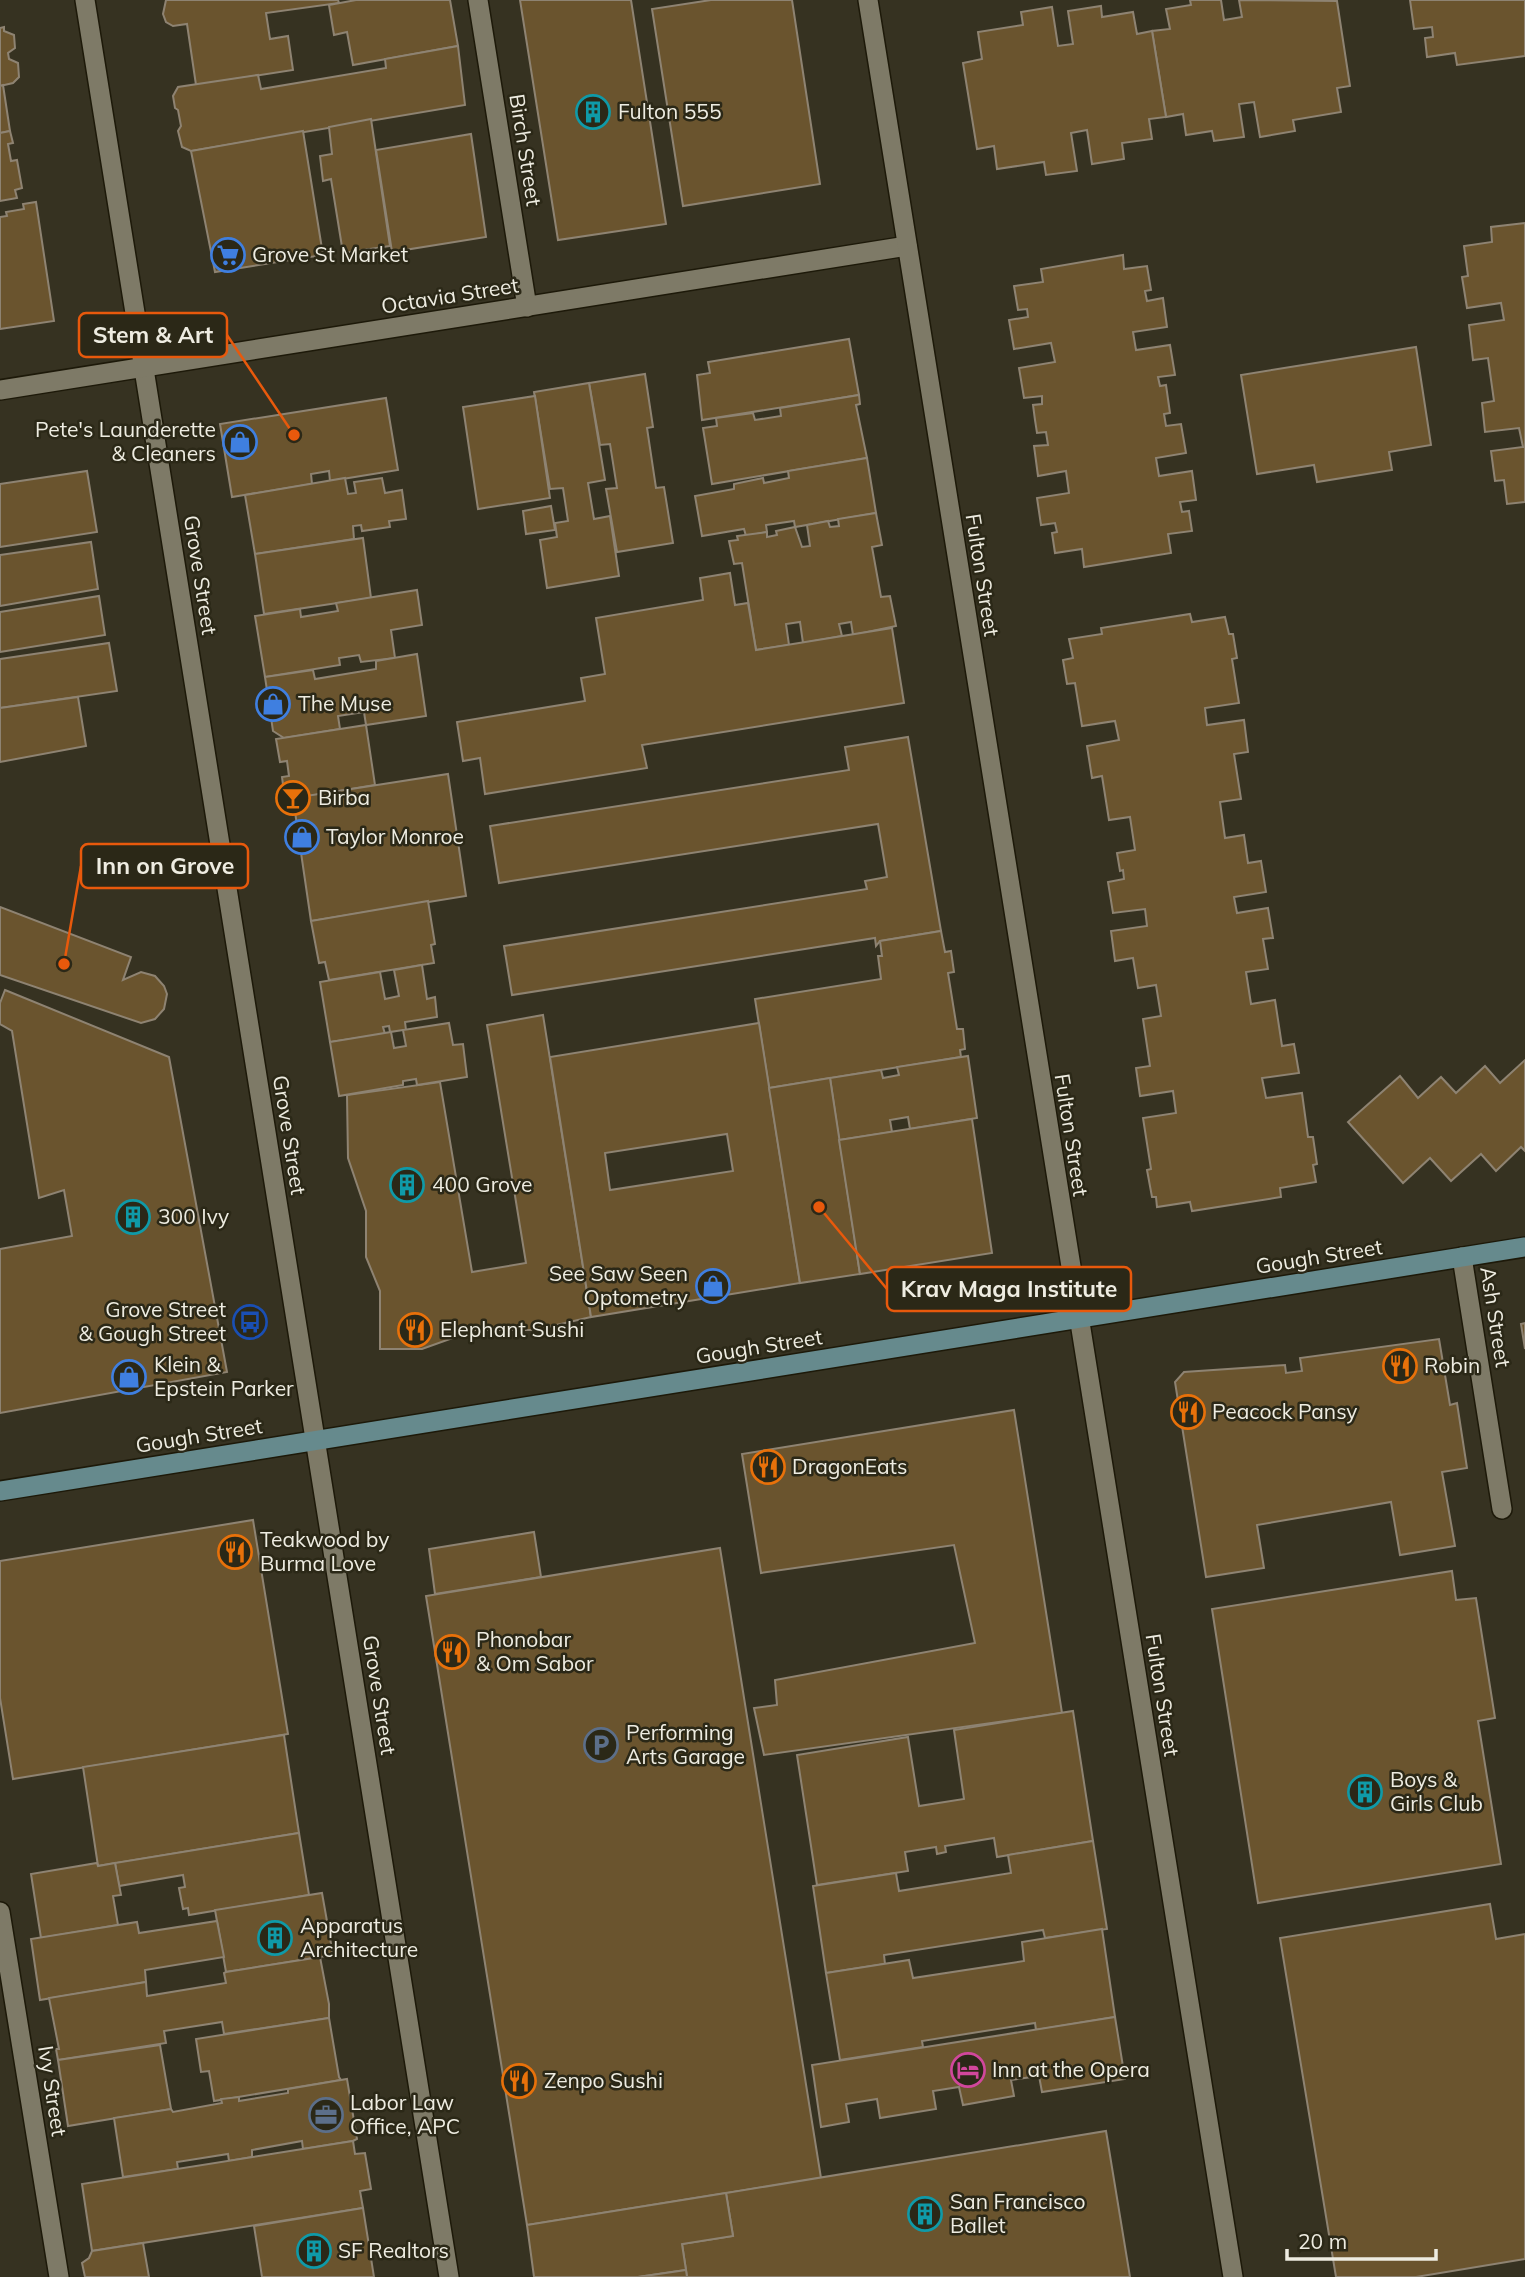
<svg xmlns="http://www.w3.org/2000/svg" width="1525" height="2277" font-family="Mulish,sans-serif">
  <rect width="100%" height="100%" fill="#363221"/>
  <g fill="#6a542e" stroke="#8e8372" stroke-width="2" fill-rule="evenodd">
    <polygon points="166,0 338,0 339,3 266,13 270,39 288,36 293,70 196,85 187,24 173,26 166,22 163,14"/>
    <polygon points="356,0 450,0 458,46 353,65 347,32 334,35 329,5"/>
    <polygon points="520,0 631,0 666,224 558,240"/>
    <polygon points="711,0 792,0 820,184 683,206 652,9"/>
    <polygon points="1190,0 1221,0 1224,20 1242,17 1239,0 1337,1 1350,86 1337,88 1341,112 1293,120 1295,131 1260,137 1254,102 1239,104 1244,137 1214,141 1212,131 1186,135 1183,114 1166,117 1152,31 1170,29 1166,9 1191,5"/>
    <polygon points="1410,0 1525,0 1525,56 1457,65 1455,53 1427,57 1425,38 1433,37 1432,27 1414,29"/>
    <polygon points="1101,6 1102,17 1133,12 1137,34 1152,31 1166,117 1149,119 1152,139 1122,143 1124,159 1092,164 1087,130 1071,133 1077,171 1046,175 1044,162 997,169 994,146 977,149 963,63 982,59 978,32 1023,25 1021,12 1052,7 1058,46 1073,44 1068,11"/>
    <polygon points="4,27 4,31 14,35 15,48 8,53 9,59 18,63 19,77 13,83 0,86 0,28"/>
    <polygon points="458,46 465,105 191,151 182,147 178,131 181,126 178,110 175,108 173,96 178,87 258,75 261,89 386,68 385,59"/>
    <polygon points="3,85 10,131 0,133 0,86"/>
    <polygon points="371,119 390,246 343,253 331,179 323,181 320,156 332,154 329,127"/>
    <polygon points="10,131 13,143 8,144 11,161 17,160 22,188 15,190 17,198 0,201 0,133"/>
    <polygon points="303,131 323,255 215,272 191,151"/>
    <polygon points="471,134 486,237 392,252 376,150"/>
    <polygon points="36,202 54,321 0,329 0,217 7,216 6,212 24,209 23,204"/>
    <polygon points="1525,223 1525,502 1507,504 1504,480 1495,481 1491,451 1523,447 1519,428 1485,432 1482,403 1494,401 1488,358 1473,360 1469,325 1504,320 1501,303 1467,308 1462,277 1468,276 1464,246 1492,242 1491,227"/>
    <polygon points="1123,255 1124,269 1147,266 1151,290 1145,291 1147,301 1163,298 1167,327 1133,332 1136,350 1170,345 1175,375 1158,377 1160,386 1166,385 1170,413 1164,414 1166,426 1181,424 1186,453 1156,458 1159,476 1192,471 1196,500 1180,502 1182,512 1189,511 1192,531 1168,534 1171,553 1084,567 1082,549 1055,553 1052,533 1057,532 1055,523 1041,525 1037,498 1069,493 1066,471 1038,476 1034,446 1048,445 1046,432 1037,433 1035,420 1033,405 1042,404 1042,396 1024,398 1019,368 1055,362 1051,343 1014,349 1009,320 1028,317 1027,309 1018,310 1014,286 1043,282 1041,269"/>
    <polygon points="849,339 859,395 702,420 697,375 710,373 708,362"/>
    <polygon points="1416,347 1431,445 1389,452 1392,470 1317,482 1314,465 1257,474 1241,375"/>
    <polygon points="645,374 653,427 647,428 656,488 664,487 673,543 617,552 606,489 617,488 610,444 600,445 589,383"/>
    <polygon points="589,383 605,480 588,483 594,519 610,516 619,576 547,588 540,540 557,537 555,523 568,521 563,488 550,489 534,392"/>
    <polygon points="859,395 860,404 856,405 867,458 712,484 703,428 717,426 716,418 753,413 755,420 781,416 780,408"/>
    <polygon points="535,396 550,498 478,509 463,407"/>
    <polygon points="386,398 398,470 330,481 329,471 311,474 312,484 232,497 220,424"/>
    <polygon points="867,458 876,513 795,527 794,521 766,525 767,532 746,536 744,529 702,536 695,496 734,489 734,484 763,478 764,483 789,478 788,471"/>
    <polygon points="87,471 97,532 0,547 0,484"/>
    <polygon points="345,478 348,494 356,493 354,482 382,478 385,493 402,490 406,519 389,521 390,527 362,531 361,525 353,526 354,539 255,554 245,495"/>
    <polygon points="551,506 555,530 526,534 523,511"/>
    <polygon points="876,513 882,545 872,547 881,597 890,596 896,626 853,635 851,622 839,624 842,636 803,643 800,622 786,624 789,645 756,650 742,563 734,564 729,541 738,540 737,536 767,532 767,537 777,535 776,531 795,527 802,547 810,546 807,525 828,521 830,527 839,526 838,519"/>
    <polygon points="363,538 371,598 264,614 255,554"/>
    <polygon points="91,542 98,589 0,606 0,555"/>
    <polygon points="730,573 735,605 748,603 756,650 892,628 904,703 642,745 647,768 485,794 480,758 463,761 457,722 585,701 581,678 605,674 596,618 703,600 700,578"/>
    <polygon points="417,590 422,625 391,630 395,658 361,662 359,655 339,658 340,665 265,677 255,616 300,609 301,617 338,611 336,603"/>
    <polygon points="99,596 105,635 0,652 0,612"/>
    <polygon points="1190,614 1192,622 1225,617 1229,634 1233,634 1237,658 1232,659 1239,703 1205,708 1207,725 1244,720 1248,752 1234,754 1241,799 1220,802 1225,838 1244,835 1248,863 1261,861 1266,892 1234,897 1237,913 1268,908 1273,938 1263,939 1268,969 1246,972 1251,1004 1275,1000 1282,1046 1294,1044 1299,1073 1262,1078 1266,1098 1302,1093 1308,1137 1313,1137 1317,1164 1313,1165 1316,1182 1280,1188 1281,1197 1192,1211 1190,1202 1157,1207 1156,1197 1152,1197 1147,1170 1151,1169 1143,1118 1176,1113 1173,1091 1140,1096 1136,1068 1150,1066 1143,1019 1161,1016 1156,985 1138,988 1133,958 1115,961 1111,931 1147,926 1145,909 1113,913 1108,882 1124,879 1123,870 1120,871 1117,853 1135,850 1130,817 1109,820 1102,776 1092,778 1087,746 1119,740 1115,721 1082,726 1075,683 1067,684 1063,660 1073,658 1069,639 1102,634 1101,628"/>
    <polygon points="109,643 117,691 0,708 0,659"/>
    <polygon points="417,654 426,716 366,725 364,712 338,716 340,729 284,738 273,731 265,677 313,670 315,679 376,669 376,661"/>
    <polygon points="78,697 86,746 0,762 0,708"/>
    <polygon points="366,725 375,785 285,800 282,777 289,776 287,761 280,762 276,739"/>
    <polygon points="908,737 941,931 880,941 876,946 875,938 512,995 504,946 867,889 865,881 887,877 878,824 499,883 490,826 849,770 845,747"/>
    <polygon points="448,774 466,896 311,921 293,798"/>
    <polygon points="428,901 435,944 431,945 434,963 329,980 325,962 319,963 311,921"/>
    <polygon points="0,907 131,957 123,980 141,972 155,976 164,986 167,994 164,1009 155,1019 141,1023 0,975"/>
    <polygon points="941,931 945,952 951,951 954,972 948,973 957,1029 963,1029 965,1049 960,1050 961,1057 769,1088 755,999 881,979 878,956 882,956 880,941"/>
    <polygon points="422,965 427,999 435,997 437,1017 405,1022 406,1030 403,1030 390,1032 389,1026 383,1027 385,1034 330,1042 320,982 380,972 385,999 399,996 394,970"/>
    <polygon points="5,990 169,1057 227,1372 0,1413 0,1249 72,1236 64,1190 39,1198 12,1031 0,1024 0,1003"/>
    <polygon points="543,1015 591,1317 535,1330 475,1330 422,1349 380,1349 380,1291 366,1257 366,1211 348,1158 347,1095 440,1082 472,1272 526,1263 487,1025"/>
    <polygon points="449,1023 453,1045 463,1044 467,1077 417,1085 416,1079 403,1081 403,1085 339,1096 330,1042 391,1032 394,1048 406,1046 403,1030"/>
    <path d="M759 1023 800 1283 591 1317 550 1057ZM727 1134 733 1171 610 1190 605 1153Z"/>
    <polygon points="968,1056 977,1118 910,1129 908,1117 890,1120 892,1132 839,1140 830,1078 881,1070 883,1078 899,1075 897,1067"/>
    <polygon points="1525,1060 1525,1151 1521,1147 1496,1171 1481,1154 1451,1181 1430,1158 1403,1183 1348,1122 1400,1076 1418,1098 1441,1077 1456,1093 1485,1066 1500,1083"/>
    <polygon points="830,1078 860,1274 800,1283 769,1088"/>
    <polygon points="972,1119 992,1253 860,1274 839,1140"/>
    <polygon points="1525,1323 1525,1349 1521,1324"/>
    <polygon points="1439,1339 1450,1405 1457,1403 1467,1468 1442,1472 1455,1546 1400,1555 1391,1502 1257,1525 1264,1568 1206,1577 1175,1382 1184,1372 1285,1365 1286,1373 1302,1371 1300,1358"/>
    <polygon points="1014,1410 1062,1713 764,1755 754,1708 777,1705 775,1680 975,1643 954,1545 761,1573 742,1454"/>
    <polygon points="253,1520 288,1734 13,1779 0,1698 0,1561"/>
    <polygon points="534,1532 541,1577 435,1594 429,1549"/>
    <polygon points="720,1548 821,2178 527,2225 426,1596"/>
    <polygon points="1452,1571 1456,1600 1476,1598 1495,1718 1478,1721 1501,1864 1258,1903 1212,1609"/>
    <polygon points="1073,1711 1093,1841 997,1857 994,1838 945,1846 946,1852 937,1854 936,1847 905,1852 908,1871 817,1885 797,1755 908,1737 919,1806 964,1799 954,1730"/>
    <polygon points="284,1735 299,1833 98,1866 83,1767"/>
    <polygon points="299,1833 309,1895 189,1915 188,1908 183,1909 179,1888 185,1887 183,1875 119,1886 115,1863"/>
    <polygon points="1093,1841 1107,1929 1045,1938 1043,1930 884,1955 885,1964 826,1973 813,1886 896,1873 899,1891 1011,1873 1008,1855"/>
    <polygon points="97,1863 98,1866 115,1863 121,1895 113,1896 118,1925 41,1938 31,1874"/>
    <polygon points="322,1893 333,1955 226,1972 215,1910"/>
    <polygon points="1490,1904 1496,1939 1525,1934 1525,2259 1416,2277 1336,2277 1280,1938"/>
    <polygon points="217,1921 224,1957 145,1970 146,1982 40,2000 31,1939 137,1922 139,1933"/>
    <polygon points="1102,1929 1115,2017 1036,2030 1035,2023 922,2041 923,2047 840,2060 826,1973 909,1960 913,1978 1024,1961 1022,1942"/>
    <polygon points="320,1957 329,2004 329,2018 224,2034 222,2022 164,2031 166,2043 58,2060 56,2049 59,2049 49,1998 146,1982 147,1996 226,1983 224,1973 226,1972"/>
    <polygon points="1115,2017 1125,2079 1042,2092 1039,2076 1011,2080 1014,2096 963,2105 959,2087 933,2091 936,2109 880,2118 877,2099 846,2104 849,2122 821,2127 812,2065"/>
    <polygon points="329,2018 339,2077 341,2080 214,2101 209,2071 201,2072 196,2039"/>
    <polygon points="160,2045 171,2109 68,2126 58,2060"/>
    <polygon points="347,2079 357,2139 353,2141 303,2149 302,2141 252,2150 252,2157 229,2161 228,2154 177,2162 178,2169 123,2177 114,2118 171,2109 173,2112 222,2103 221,2099 239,2097 239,2101 288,2093 288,2089"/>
    <polygon points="1106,2131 1130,2277 687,2277 682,2244 733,2236 726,2193"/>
    <polygon points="353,2141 355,2154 365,2153 371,2189 360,2191 363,2208 92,2251 82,2184"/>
    <polygon points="726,2193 733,2236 682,2244 686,2270 638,2277 534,2277 527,2225"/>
    <polygon points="363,2208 374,2277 262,2277 254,2226"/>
    <polygon points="143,2243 149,2277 85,2277 82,2263 89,2258 92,2251"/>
    <polygon points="686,2270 687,2277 638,2277"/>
  </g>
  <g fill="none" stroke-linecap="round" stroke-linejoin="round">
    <g stroke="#1d1909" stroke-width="22">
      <g id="minor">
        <polyline points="85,0 449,2277"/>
        <polyline points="478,0 527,307"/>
        <polyline points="0,390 907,246"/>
        <polyline points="1462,1257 1502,1509"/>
        <polyline points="0,1912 59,2277"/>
      </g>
    </g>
    <g stroke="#1d1909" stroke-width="22">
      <polyline id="tertiary" points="868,0 1233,2277"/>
    </g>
    <g stroke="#1d1909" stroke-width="22">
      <polyline id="secondary" points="0,1491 1525,1247"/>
    </g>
    <use href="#minor" stroke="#7e7a67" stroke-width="19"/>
    <use href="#tertiary" stroke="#7e7a67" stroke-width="19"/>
    <use href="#secondary" stroke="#668a8d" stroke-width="19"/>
  </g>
  <defs>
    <g id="building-ring" transform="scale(1.75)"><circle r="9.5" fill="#2b2817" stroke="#0f9aa8" stroke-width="1.5"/><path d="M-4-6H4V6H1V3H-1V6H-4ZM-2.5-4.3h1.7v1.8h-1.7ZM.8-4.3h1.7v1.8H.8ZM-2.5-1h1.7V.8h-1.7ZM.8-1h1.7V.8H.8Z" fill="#0f9aa8"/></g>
    <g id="supermarket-ring" transform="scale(1.75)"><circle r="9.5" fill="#2b2817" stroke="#3f7fe0" stroke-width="1.5"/><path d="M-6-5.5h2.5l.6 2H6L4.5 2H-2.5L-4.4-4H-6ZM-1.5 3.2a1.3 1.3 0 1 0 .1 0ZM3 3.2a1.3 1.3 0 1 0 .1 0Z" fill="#3f7fe0"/></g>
    <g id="shop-ring" transform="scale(1.75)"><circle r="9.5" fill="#2b2817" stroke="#3f7fe0" stroke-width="1.5"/><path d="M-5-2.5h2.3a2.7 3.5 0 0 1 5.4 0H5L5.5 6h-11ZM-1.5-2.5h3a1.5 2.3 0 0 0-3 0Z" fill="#3f7fe0"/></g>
    <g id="bar-ring" transform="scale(1.75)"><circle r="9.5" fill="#2b2817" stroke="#e8710a" stroke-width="1.5"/><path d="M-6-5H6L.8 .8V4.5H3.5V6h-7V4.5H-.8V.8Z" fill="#e8710a"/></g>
    <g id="bus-ring" transform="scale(1.75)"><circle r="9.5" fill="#2b2817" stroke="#1a4fb4" stroke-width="1.5"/><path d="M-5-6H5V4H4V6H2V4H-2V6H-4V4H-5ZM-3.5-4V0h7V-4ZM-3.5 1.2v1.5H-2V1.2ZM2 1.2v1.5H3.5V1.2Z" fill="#1a4fb4"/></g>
    <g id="restaurant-ring" transform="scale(1.75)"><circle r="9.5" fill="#2b2817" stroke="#e8710a" stroke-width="1.5"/><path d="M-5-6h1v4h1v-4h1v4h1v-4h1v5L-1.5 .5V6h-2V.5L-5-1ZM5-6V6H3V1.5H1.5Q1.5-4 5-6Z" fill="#e8710a"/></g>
    <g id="parking-ring" transform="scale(1.75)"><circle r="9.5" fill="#2b2817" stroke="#5c6f8a" stroke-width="1.5"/><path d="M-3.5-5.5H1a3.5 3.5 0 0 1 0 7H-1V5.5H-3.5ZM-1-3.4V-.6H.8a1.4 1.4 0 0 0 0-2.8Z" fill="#5c6f8a"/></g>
    <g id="hotel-ring" transform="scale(1.75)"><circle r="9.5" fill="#2b2817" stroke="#d1479c" stroke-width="1.5"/><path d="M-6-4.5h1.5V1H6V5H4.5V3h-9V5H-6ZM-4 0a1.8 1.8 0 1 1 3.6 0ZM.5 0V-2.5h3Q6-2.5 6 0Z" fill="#d1479c"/></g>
    <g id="office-ring" transform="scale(1.75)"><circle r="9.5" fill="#2b2817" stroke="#5c6f8a" stroke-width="1.5"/><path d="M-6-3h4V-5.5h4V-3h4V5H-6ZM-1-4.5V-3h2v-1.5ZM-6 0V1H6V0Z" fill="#5c6f8a"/></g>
  </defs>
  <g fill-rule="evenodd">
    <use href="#building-ring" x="593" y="112"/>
    <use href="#supermarket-ring" x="228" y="255"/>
    <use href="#shop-ring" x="240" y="442"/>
    <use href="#shop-ring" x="273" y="704"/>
    <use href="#bar-ring" x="293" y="798"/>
    <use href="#shop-ring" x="302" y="837"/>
    <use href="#building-ring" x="407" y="1185"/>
    <use href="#building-ring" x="133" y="1217"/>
    <use href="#shop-ring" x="713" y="1286"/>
    <use href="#bus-ring" x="250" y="1322"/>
    <use href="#restaurant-ring" x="415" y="1330"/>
    <use href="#restaurant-ring" x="1400" y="1366"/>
    <use href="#shop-ring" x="129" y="1377"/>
    <use href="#restaurant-ring" x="1188" y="1412"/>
    <use href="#restaurant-ring" x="768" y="1467"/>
    <use href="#restaurant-ring" x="235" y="1552"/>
    <use href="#restaurant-ring" x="452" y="1652"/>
    <use href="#parking-ring" x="601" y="1745"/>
    <use href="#building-ring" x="1365" y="1792"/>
    <use href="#building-ring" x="275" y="1938"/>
    <use href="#hotel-ring" x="968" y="2070"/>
    <use href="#restaurant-ring" x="519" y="2081"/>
    <use href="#office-ring" x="326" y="2115"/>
    <use href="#building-ring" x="925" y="2214"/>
    <use href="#building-ring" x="314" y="2251"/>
  </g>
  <g text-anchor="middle" stroke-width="5" stroke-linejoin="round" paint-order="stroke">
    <g font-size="21" fill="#eeece1" stroke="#2b2817" text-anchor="start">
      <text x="618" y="119">Fulton 555</text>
      <text x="252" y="262">Grove St Market</text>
      <text x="216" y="437" text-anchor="end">Pete's Launderette<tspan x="216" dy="24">&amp; Cleaners</tspan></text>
      <text x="298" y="711">The Muse</text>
      <text x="318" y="805">Birba</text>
      <text x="326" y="844">Taylor Monroe</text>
      <text x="432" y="1192">400 Grove</text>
      <text x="158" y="1224">300 Ivy</text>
      <text x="688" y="1281" text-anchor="end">See Saw Seen<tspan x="688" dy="24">Optometry</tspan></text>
      <text x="226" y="1317" text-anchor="end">Grove Street<tspan x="226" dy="24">&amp; Gough Street</tspan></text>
      <text x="440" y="1337">Elephant Sushi</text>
      <text x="154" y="1372">Klein &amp;<tspan x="154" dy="24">Epstein Parker</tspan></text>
      <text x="1424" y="1373">Robin</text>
      <text x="1212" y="1419">Peacock Pansy</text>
      <text x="792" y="1474">DragonEats</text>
      <text x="260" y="1547">Teakwood by<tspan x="260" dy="24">Burma Love</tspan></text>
      <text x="476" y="1647">Phonobar<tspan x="476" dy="24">&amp; Om Sabor</tspan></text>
      <text x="626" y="1740">Performing<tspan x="626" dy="24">Arts Garage</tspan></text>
      <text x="1390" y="1787">Boys &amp;<tspan x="1390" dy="24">Girls Club</tspan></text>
      <text x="300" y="1933">Apparatus<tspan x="300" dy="24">Architecture</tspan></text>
      <text x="992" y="2077">Inn at the Opera</text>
      <text x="544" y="2088">Zenpo Sushi</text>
      <text x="350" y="2110">Labor Law<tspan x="350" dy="24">Office, APC</tspan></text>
      <text x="950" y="2209">San Francisco<tspan x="950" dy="24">Ballet</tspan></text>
      <text x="338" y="2258">SF Realtors</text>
    </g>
    <g font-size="21" fill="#eeece1" stroke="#2b2817">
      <text transform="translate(525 150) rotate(81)" y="7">Birch Street</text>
      <text transform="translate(450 296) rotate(-9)" y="7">Octavia Street</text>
      <text transform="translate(200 575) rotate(81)" y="7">Grove Street</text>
      <text transform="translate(982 575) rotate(81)" y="7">Fulton Street</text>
      <text transform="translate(289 1135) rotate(81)" y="7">Grove Street</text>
      <text transform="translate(1071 1135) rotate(81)" y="7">Fulton Street</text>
      <text transform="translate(1319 1257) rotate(-9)" y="7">Gough Street</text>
      <text transform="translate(1495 1317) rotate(81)" y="7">Ash Street</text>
      <text transform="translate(759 1347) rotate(-9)" y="7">Gough Street</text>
      <text transform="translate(199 1436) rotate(-9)" y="7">Gough Street</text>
      <text transform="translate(379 1695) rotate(81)" y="7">Grove Street</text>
      <text transform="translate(1162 1695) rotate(81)" y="7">Fulton Street</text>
      <text transform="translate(52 2091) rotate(81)" y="7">Ivy Street</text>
    </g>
  </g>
  <path fill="none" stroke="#e8590c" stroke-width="2.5" d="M294 435L227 335M64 964L81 866M819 1207L887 1289"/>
  <g fill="#e8590c" stroke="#2b2817" stroke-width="2.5">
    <circle cx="294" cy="435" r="7"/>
    <circle cx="64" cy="964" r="7"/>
    <circle cx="819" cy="1207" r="7"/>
  </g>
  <g fill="#2b2817" stroke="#e8590c" stroke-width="2.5">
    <rect x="79" y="313" width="148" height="44" rx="7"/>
    <rect x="81" y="844" width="167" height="44" rx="7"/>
    <rect x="887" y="1267" width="244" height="44" rx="7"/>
  </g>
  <g font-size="23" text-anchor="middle" font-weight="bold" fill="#eeece1">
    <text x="153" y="343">Stem &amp; Art</text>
    <text x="165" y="874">Inn on Grove</text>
    <text x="1009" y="1297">Krav Maga Institute</text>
  </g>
  <path d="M1287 2249v10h149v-10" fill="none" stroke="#eeece1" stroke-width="3.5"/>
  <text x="1298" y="2249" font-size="21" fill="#eeece1" stroke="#2b2817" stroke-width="5" paint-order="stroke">20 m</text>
</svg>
